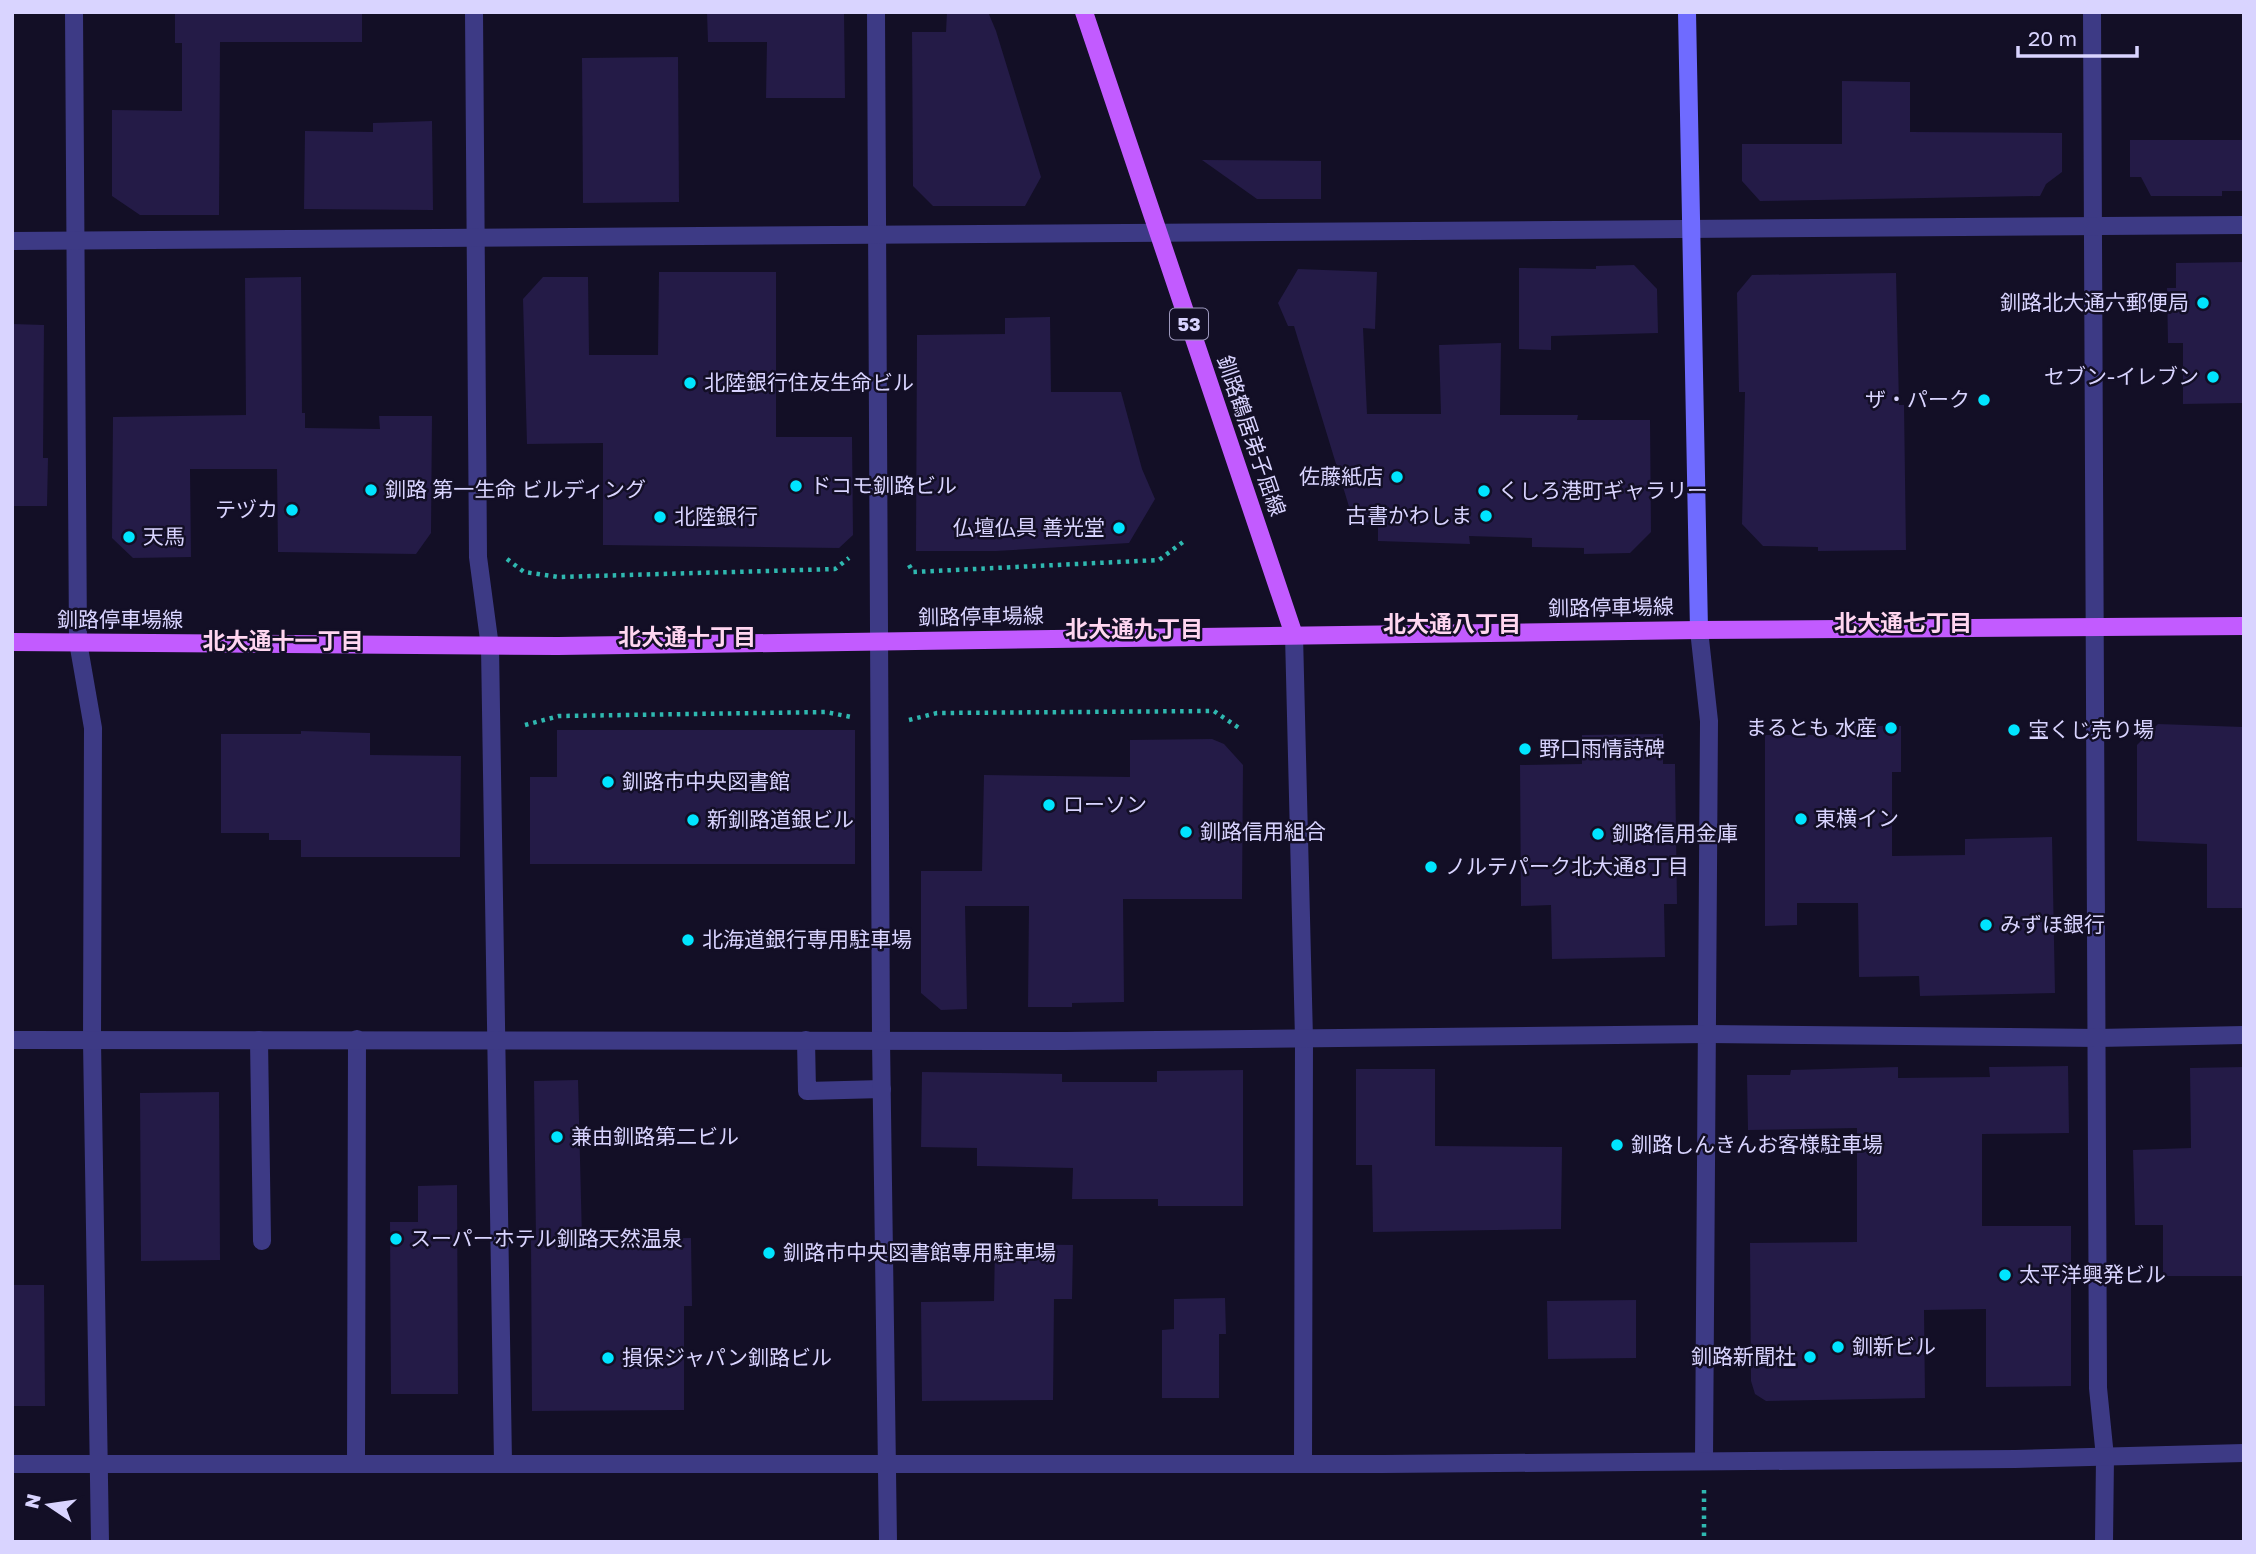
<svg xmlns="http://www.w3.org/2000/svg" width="2256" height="1554" font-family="'Golos Text','Noto Sans JP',sans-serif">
  <rect width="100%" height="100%" fill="#130f26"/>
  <g fill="#241b47">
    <polygon points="175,12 362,12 362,42 220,42 219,215 140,215 112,196 112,110 182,111 182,43 175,43"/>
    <polygon points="707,12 844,12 845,98 766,98 767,42 708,42"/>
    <polygon points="947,12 988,12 996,31 1041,177 1025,206 933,206 913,186 912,32 946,32"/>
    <polygon points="678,57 679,202 583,203 582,58"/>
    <polygon points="1842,81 1910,82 1910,132 2062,133 2062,172 2046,184 2040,196 1760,201 1742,181 1742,144 1842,144"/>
    <polygon points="432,121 433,210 304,209 305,131 373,132 373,123"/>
    <polygon points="2130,140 2244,140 2244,191 2222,191 2222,196 2151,196 2141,177 2130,177"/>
    <polygon points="1202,160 1321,161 1321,199 1257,199"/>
    <polygon points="2244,262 2244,403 2183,404 2183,343 2168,343 2167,288 2176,288 2176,263"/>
    <polygon points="1634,265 1657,289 1658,333 1551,336 1551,350 1519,349 1519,268 1596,269 1596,266"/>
    <polygon points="1298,269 1377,272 1375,329 1363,328 1367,414 1441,414 1439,345 1501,343 1500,415 1578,415 1577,420 1650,420 1651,532 1630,553 1584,554 1584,548 1532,547 1532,538 1469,536 1470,544 1378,541 1378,522 1354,523 1294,326 1288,326 1278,303"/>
    <polygon points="659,272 776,272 776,437 852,437 853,535 839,548 603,545 603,443 527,444 523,299 543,277 588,277 589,355 658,355"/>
    <polygon points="1896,273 1899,405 1904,405 1906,550 1818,551 1818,547 1763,546 1742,524 1745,392 1739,392 1737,293 1752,275"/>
    <polygon points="301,277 302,413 305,413 305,428 380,429 379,416 432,416 431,533 416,554 278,552 277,469 190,469 191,557 133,558 112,538 113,417 246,415 245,278"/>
    <polygon points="1050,317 1051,392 1121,392 1142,469 1155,499 1129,543 996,551 916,551 917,335 1005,334 1005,318"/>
    <polygon points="12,324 44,325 43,458 48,458 47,506 12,506"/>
    <polygon points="2158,724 2243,727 2244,908 2207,908 2207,844 2137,841 2137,745"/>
    <polygon points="1854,726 1901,726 1901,772 1892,772 1892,856 1965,855 1965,839 2052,837 2055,993 1920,996 1919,976 1859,977 1858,903 1797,903 1797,925 1765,926 1765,735 1854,735"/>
    <polygon points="557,730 855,730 855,864 530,864 530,777 557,777"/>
    <polygon points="301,731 370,733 370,755 461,756 460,857 301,857 301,840 269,840 269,833 221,833 221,734 301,734"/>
    <polygon points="1663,734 1663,764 1675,764 1677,904 1664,904 1665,957 1552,959 1551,905 1521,906 1520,765 1582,764 1582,735"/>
    <polygon points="1212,739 1224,744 1243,765 1242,899 1123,899 1124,1002 1072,1003 1072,1007 1028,1007 1029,906 965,906 967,1009 941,1010 921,993 921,871 982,871 984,775 1130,777 1130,740"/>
    <polygon points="2068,1066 2069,1133 1982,1134 1982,1226 2071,1226 2071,1386 1986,1387 1986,1309 1924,1310 1925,1398 1766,1401 1755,1394 1751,1381 1750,1243 1857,1242 1857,1128 1748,1130 1747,1075 1790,1075 1791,1070 1898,1067 1898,1078 1990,1077 1989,1067"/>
    <polygon points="2244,1067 2244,1276 2163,1276 2163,1225 2135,1225 2133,1150 2191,1148 2190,1068"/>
    <polygon points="1356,1069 1435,1069 1435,1146 1562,1147 1561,1229 1373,1232 1372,1165 1356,1165"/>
    <polygon points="1243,1070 1243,1206 1158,1206 1158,1199 1072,1199 1073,1168 977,1166 977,1148 921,1147 922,1072 1062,1074 1062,1082 1157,1082 1157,1071"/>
    <polygon points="578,1080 582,1239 691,1238 692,1306 684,1306 684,1410 532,1411 531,1239 536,1239 534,1081"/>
    <polygon points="219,1092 220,1260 141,1261 140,1093"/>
    <polygon points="457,1185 458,1394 391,1394 390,1222 418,1222 418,1186"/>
    <polygon points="995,1244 1073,1245 1072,1299 1054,1299 1053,1400 922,1401 921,1302 994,1301"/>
    <polygon points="12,1285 44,1285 45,1406 12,1406"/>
    <polygon points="1225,1298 1226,1334 1219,1334 1219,1398 1162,1398 1162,1330 1174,1329 1174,1299"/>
    <polygon points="1636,1300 1636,1358 1548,1359 1547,1301"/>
  </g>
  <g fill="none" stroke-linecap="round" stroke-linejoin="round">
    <g stroke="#2fb8b0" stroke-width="4.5" stroke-dasharray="3.5 5" stroke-linecap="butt">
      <polyline points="507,559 524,572 558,577 835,569 849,558"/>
      <polyline points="909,565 913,572 1159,560 1183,542"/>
      <polyline points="909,720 937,713 1214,711 1239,728"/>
      <polyline points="525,725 559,716 826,712 851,717"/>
      <polyline points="1704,1490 1704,1542"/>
    </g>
    <g stroke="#3d3a85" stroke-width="18">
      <polyline points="259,1040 262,1241"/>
      <polyline points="806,1040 807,1091 882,1089"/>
      <polyline points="356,1463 357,1039"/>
      <polyline points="2104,1542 2105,1457"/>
    </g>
    <g stroke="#3d3a85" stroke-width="18">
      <polyline points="74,12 78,642 93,728 92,1041 100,1542"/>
      <polyline points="474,12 478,557 490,647 503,1463"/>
      <polyline points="876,12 881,1040 888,1542"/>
      <polyline points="2092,12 2098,1388 2105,1457"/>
      <polyline points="12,241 2244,225"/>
      <polyline points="1699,630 1709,721 1704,1460"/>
      <polyline points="1294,635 1304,1039 1303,1464"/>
      <polyline points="12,1040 1065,1041 1708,1034 2098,1038 2244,1035"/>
      <polyline points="12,1464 1383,1464 2015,1459 2244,1453"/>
    </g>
    <polyline stroke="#6f6bff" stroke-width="18" points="1687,12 1699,630"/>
    <g stroke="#c25bff" stroke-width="18">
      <polyline points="1084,12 1294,635"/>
      <polyline points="12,642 558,646 1699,630 2244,626"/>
    </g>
  </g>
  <g fill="#00e5ff" stroke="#130f26" stroke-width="2.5">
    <circle cx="2203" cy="303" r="7"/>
    <circle cx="2213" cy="377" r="7"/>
    <circle cx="690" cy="383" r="7"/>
    <circle cx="1984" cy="400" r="7"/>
    <circle cx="1397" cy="477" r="7"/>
    <circle cx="796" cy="486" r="7"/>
    <circle cx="371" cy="490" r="7"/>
    <circle cx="1484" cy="491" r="7"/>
    <circle cx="292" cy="510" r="7"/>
    <circle cx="1486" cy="516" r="7"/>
    <circle cx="660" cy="517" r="7"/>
    <circle cx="1119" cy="528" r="7"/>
    <circle cx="129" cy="537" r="7"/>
    <circle cx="1891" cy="728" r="7"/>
    <circle cx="2014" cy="730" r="7"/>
    <circle cx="1525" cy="749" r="7"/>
    <circle cx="608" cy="782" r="7"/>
    <circle cx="1049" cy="805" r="7"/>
    <circle cx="1801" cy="819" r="7"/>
    <circle cx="693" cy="820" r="7"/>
    <circle cx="1186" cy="832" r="7"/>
    <circle cx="1598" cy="834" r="7"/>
    <circle cx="1431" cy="867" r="7"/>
    <circle cx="1986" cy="925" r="7"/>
    <circle cx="688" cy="940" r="7"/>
    <circle cx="557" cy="1137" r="7"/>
    <circle cx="1617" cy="1145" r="7"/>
    <circle cx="396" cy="1239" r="7"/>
    <circle cx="769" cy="1253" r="7"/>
    <circle cx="2005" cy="1275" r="7"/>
    <circle cx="1838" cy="1347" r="7"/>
    <circle cx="1810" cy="1357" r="7"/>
    <circle cx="608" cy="1358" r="7"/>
  </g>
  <g text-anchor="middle" stroke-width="5" stroke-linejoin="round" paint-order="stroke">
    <rect fill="#130f26" stroke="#9e99be" stroke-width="2" x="1170" y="308.5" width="38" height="31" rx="5"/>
    <g font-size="19" font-weight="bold" fill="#d9d4ff">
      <text x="1189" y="331">53</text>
    </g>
    <g font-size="21" fill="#d9d4ff" stroke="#130f26" text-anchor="start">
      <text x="2189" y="310" text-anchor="end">釧路北大通六郵便局</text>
      <text x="2199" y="384" text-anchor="end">セブン-イレブン</text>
      <text x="704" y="390">北陸銀行住友生命ビル</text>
      <text x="1970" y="407" text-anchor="end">ザ・パーク</text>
      <text x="1383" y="484" text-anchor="end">佐藤紙店</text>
      <text x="810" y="493">ドコモ釧路ビル</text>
      <text x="385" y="497">釧路 第一生命 ビルディング</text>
      <text x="1498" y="498">くしろ港町ギャラリー</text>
      <text x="278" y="517" text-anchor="end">テヅカ</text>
      <text x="1472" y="523" text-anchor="end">古書かわしま</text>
      <text x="674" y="524">北陸銀行</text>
      <text x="1105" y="535" text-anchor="end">仏壇仏具 善光堂</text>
      <text x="143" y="544">天馬</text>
      <text x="1877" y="735" text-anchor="end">まるとも 水産</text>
      <text x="2028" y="737">宝くじ売り場</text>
      <text x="1539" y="756">野口雨情詩碑</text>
      <text x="622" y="789">釧路市中央図書館</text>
      <text x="1063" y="812">ローソン</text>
      <text x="1815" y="826">東横イン</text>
      <text x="707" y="827">新釧路道銀ビル</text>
      <text x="1200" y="839">釧路信用組合</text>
      <text x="1612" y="841">釧路信用金庫</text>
      <text x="1445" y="874">ノルテパーク北大通8丁目</text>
      <text x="2000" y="932">みずほ銀行</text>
      <text x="702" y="947">北海道銀行専用駐車場</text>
      <text x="571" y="1144">兼由釧路第二ビル</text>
      <text x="1631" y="1152">釧路しんきんお客様駐車場</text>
      <text x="410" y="1246">スーパーホテル釧路天然温泉</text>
      <text x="783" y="1260">釧路市中央図書館専用駐車場</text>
      <text x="2019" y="1282">太平洋興発ビル</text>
      <text x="1852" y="1354">釧新ビル</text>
      <text x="1796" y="1364" text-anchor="end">釧路新聞社</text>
      <text x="622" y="1365">損保ジャパン釧路ビル</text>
    </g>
    <g font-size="21" fill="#d9d4ff" stroke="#130f26">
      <text transform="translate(1251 436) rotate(71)" y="7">釧路鶴居弟子屈線</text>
      <text transform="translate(1611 608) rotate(-1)" y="7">釧路停車場線</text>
      <text transform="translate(981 617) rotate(-1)" y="7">釧路停車場線</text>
      <text x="120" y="627">釧路停車場線</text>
    </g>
    <g font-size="23" font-weight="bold" fill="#ffd6f0" stroke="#130f26">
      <text x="1903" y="631">北大通七丁目</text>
      <text x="1452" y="632">北大通八丁目</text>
      <text x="1134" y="637">北大通九丁目</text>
      <text x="687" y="645">北大通十丁目</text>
      <text x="283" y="649">北大通十一丁目</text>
    </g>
  </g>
  <rect width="2256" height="1554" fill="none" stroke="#d9d4ff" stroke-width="28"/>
  <g transform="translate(49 1505) rotate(283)" stroke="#130f26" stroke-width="5" paint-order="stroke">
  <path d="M0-5L12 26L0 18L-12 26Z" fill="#d9d4ff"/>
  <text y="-10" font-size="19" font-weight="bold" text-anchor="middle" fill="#d9d4ff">N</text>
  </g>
  <path d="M2018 46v10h119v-10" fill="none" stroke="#d9d4ff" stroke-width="3.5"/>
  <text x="2028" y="46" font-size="21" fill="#d9d4ff" stroke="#130f26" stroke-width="5" paint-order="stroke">20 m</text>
</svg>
